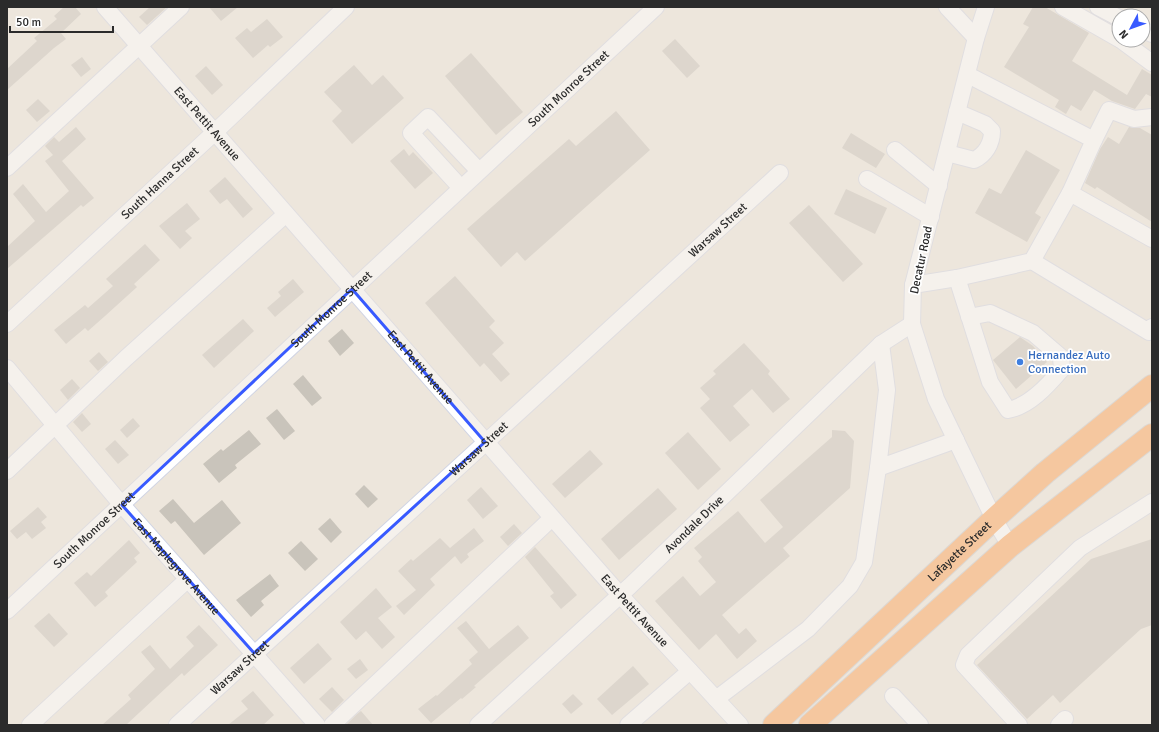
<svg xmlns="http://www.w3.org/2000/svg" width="1159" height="732" font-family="Signika,sans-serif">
  <rect width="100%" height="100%" fill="#ede6dc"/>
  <g fill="#c9c4bb">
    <polygon points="64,7 75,7 81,14 61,33 66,39 54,48 7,90 7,69 37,41 34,38 57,19 54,16"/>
    <polygon points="150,7 167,7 147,25 139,17"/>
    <polygon points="209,7 238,7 221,21"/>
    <polygon points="1033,7 1045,7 1089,33 1072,61 1127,95 1142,69 1152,75 1152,97 1146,94 1135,109 1112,101 1094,90 1081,111 1071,105 1066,114 1055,107 1059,100 1004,67 1029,27 1023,24"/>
    <polygon points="267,19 283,37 270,47 268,45 253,58 235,38 247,28 251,32"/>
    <polygon points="675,39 700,66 687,78 662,51"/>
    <polygon points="471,53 523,112 496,135 445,76"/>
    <polygon points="82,57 91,69 81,77 71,65"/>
    <polygon points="354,65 372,85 383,75 404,98 352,144 332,121 342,111 324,92"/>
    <polygon points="206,66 223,85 212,95 195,76"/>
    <polygon points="38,99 50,111 37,122 26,110"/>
    <polygon points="616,111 650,150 525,261 517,252 501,267 467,229 569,139 576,146"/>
    <polygon points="76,127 86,139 62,161 94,198 83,207 81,205 7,269 7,247 35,221 13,194 23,184 46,212 69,191 45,161 53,155 45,146 54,137 59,142"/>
    <polygon points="1129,127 1140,128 1152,135 1152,222 1097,187 1095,189 1085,183 1100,149 1108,137 1119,144"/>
    <polygon points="851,133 885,154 876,168 842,148"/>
    <polygon points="404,149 409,156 413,152 433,173 415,189 390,161"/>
    <polygon points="1026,150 1060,170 1035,213 1041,217 1027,242 975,213 989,188 1001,194"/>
    <polygon points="225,177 253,209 243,218 227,199 220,204 209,191"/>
    <polygon points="846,189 887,208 875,234 834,214"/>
    <polygon points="187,203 200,219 185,231 192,238 180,249 159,226"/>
    <polygon points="809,205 863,264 843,282 789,223"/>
    <polygon points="145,244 160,260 134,284 137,287 105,316 88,331 85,328 66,344 54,330 85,305 88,308 113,286 106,279"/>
    <polygon points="455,276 495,321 489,327 504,343 492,354 510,374 501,382 484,363 480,367 425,303"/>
    <polygon points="293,279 304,292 275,317 267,308 281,296 278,292"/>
    <polygon points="243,319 254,331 214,368 202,355"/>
    <polygon points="342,329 354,343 340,356 328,341"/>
    <polygon points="1020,337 1033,346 1047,362 1016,389 993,360"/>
    <polygon points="744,343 770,371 768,374 790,399 773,413 752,389 733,406 750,425 730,442 700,408 710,399 700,388 716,374 713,371"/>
    <polygon points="99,352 108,362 98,371 89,361"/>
    <polygon points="303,375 322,398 312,406 293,384"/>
    <polygon points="72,379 80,388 68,400 60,390"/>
    <polygon points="277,409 295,431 284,440 266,418"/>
    <polygon points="82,413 91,424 82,432 73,422"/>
    <polygon points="133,418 140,426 127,438 120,430"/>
    <polygon points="249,430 261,444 235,465 237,468 219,483 203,464 221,449 223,451"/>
    <polygon points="832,430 845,431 854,441 850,488 783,548 790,556 722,615 739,634 746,628 757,641 737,659 716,634 699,650 655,601 683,576 700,596 716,582 698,561 702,557 694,548 738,511 765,543 783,527 760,500 832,437"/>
    <polygon points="688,432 721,469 698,490 665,453"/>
    <polygon points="115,440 129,455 118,464 105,449"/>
    <polygon points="590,450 603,464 565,498 552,484"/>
    <polygon points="364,485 378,499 368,508 355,494"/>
    <polygon points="481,487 498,506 483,519 467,500"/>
    <polygon points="658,488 677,509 619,560 601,539"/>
    <polygon points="173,499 194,523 222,500 241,523 204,555 175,521 171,524 159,511"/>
    <polygon points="38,507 47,517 41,522 46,528 32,539 26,532 17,539 10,531"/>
    <polygon points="330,518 342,532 331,543 318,529"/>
    <polygon points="514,524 522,533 508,546 500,537"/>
    <polygon points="474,528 484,541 467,554 469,557 461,564 455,556 430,579 435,585 404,615 396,606 416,590 398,571 411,559 413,561 440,538 450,548"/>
    <polygon points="1152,539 1152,625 1141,629 1060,703 1053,695 1027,719 977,665 1091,559"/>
    <polygon points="129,540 140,553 134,558 137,562 105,592 108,596 95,607 74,583 87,572 91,576"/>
    <polygon points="301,541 318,559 305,571 288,553"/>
    <polygon points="535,547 577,595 561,609 550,596 554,593 525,557"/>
    <polygon points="270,574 279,586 261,601 264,605 251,617 236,600"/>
    <polygon points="376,588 392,607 378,618 395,637 382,649 366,631 356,640 340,622"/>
    <polygon points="49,613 68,634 54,647 34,626"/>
    <polygon points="466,621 489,649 518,625 529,638 474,686 476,687 462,699 461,698 431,723 418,709 436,695 437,696 472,664 469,660 478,652 457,628"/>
    <polygon points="199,625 218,645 184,676 182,673 126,725 102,725 131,699 128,695 155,669 141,652 150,645 170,669 194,646 186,637"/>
    <polygon points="318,643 332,659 304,684 290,668"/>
    <polygon points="360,659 368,670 356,679 347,669"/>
    <polygon points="633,666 649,684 612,715 597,699"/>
    <polygon points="332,687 344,700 332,712 319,699"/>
    <polygon points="253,691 274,715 263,725 228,725 248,709 241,701"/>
    <polygon points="573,694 583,704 571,714 562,704"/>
    <polygon points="361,711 373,725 346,725 357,714"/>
  </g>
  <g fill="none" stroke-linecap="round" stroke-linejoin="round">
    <g stroke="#d1d5e4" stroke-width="18">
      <g id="minor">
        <path id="s1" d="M105 7 620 595 740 725"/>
        <polyline points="947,7 976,38"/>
        <polyline points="986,7 976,38 913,285 912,324 936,399 994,519 1010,546"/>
        <polyline points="1063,7 1119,39"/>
        <polyline points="1098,7 1119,18"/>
        <polyline points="1143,30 1152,34"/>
        <polyline points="1121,40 1152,63"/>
        <polyline points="1094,140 1109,110 1134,119 1152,117"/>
        <polyline points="895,150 939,186"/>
        <path d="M947 153 974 160C985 155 992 144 992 131L985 124 957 112"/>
        <polyline points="7,168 181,7"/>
        <polyline points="867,179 931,217"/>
        <polyline points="461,188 411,133 428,117 479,171"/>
        <polyline points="1070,193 1152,239"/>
        <polyline points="1032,261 1149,332 1152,327"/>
        <path d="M957 278 990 382 1008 410C1030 406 1048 385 1062 369L1061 357 1033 333 990 313 969 317"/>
        <polyline points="913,285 957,278 1032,261 1070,193 1094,140 968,75"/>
        <path id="s2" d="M7 324 215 132 346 7"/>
        <polyline points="881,344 887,390 878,468 956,440"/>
        <path id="s3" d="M7 368 122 505 317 725"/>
        <polyline points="7,471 126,358 286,214"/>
        <path id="s4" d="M7 611 656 7"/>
        <polyline points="893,696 920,725"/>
        <polyline points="716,699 808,629 850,586 864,562 878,468"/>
        <polyline points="30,725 188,579"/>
        <path id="s5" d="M177 725 780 173"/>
        <polyline points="332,725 552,518"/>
        <path id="s6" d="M478 725 630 586 881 344 912 324"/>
        <polyline points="628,725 690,671"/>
        <polyline points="1019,725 964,665 968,655 1080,548 1152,502"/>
        <polyline points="1059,725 1065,719"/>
      </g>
    </g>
    <g stroke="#c8c8c8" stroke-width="24">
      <g id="highway">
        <path id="s7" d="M774 725 994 519 1045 473 1152 386"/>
        <polyline points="810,725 1010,546 1152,435"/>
      </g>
    </g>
    <use href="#minor" stroke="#fff" stroke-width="16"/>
    <use href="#highway" stroke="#ffa256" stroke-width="22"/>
  </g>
  <path d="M0 0H1159V732H0ZM352 289 485 442 254 653 122 505Z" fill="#ede6dc" fill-opacity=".55" fill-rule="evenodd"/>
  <path fill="none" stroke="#385aff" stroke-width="3" stroke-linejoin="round" d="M352 289 485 442 254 653 122 505Z"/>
  <circle fill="#3f7fe0" stroke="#fff" stroke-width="1.5" cx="1020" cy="362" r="4"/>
  <g text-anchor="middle" stroke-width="3.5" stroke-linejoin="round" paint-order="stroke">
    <g font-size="12" fill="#2b2b2b" stroke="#fff">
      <text dy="4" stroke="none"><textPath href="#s4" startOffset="767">South Monroe Street</textPath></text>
      <text dy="4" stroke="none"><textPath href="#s1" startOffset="155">East Pettit Avenue</textPath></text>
      <text dy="4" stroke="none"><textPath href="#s2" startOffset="208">South Hanna Street</textPath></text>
      <text dy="4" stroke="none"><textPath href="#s5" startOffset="733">Warsaw Street</textPath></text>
      <text transform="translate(921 260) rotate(-78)" y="4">Decatur Road</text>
      <text dy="4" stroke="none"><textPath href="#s4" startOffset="443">South Monroe Street</textPath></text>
      <text dy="4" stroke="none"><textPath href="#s1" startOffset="479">East Pettit Avenue</textPath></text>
      <text dy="4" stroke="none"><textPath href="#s5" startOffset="409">Warsaw Street</textPath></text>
      <text dy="4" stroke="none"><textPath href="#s6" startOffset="295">Avondale Drive</textPath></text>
      <text dy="4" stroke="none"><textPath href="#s4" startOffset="119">South Monroe Street</textPath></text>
      <text dy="4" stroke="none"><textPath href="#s7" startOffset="254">Lafayette Street</textPath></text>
      <text dy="4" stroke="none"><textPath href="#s3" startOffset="261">East Maplegrove Avenue</textPath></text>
      <text dy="4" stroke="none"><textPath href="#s1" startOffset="803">East Pettit Avenue</textPath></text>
      <text dy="4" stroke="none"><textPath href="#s5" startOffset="85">Warsaw Street</textPath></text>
    </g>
    <g font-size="12" fill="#366cbe" stroke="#fff" text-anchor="start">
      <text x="1028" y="359">Hernandez Auto<tspan x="1028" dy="14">Connection</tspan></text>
    </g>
  </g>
  <rect width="1159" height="732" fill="none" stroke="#2b2b2b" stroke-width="16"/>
  <g transform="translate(1131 28) rotate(229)"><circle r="19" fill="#ffffff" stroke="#aaaaaa"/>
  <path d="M0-3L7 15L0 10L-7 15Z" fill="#385aff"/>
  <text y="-6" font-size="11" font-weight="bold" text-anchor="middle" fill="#2b2b2b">N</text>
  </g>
  <path d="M10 26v6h103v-6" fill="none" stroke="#2b2b2b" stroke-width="2"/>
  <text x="16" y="26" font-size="12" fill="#2b2b2b" stroke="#ffffff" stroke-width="3" paint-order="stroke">50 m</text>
</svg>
